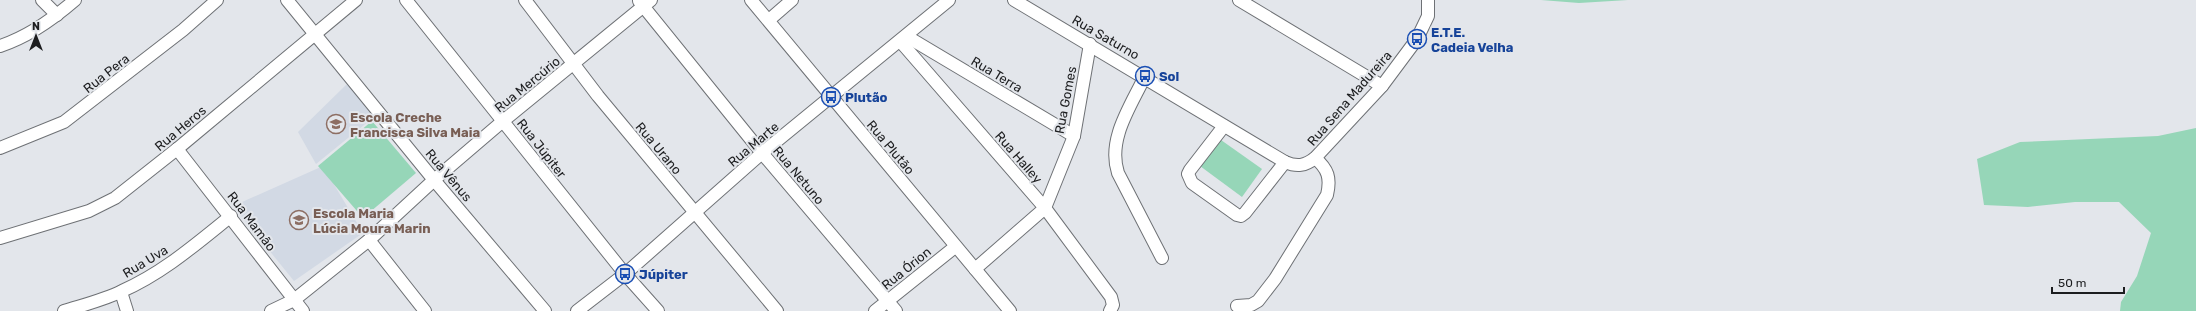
<svg xmlns="http://www.w3.org/2000/svg" width="2196" height="311" font-family="Rubik,sans-serif">
  <rect width="100%" height="100%" fill="#e3e6eb"/>
  <g fill="#d2d9e4">
    <polygon points="347,84 375,116 316,164 298,132"/>
    <polygon points="323,166 363,233 294,281 233,206"/>
  </g>
  <g fill="#96d6b8">
    <polygon points="1541,0 1628,0 1579,3"/>
    <polygon points="372,121 416,173 363,218 318,166"/>
    <polygon points="2196,128 2196,311 2120,311 2121,302 2137,276 2151,233 2119,202 2075,202 2028,207 1984,205 1977,159 2020,142 2158,136"/>
    <polygon points="1221,140 1262,169 1242,197 1200,166"/>
  </g>
  <g fill="none" stroke-linecap="round" stroke-linejoin="round">
    <g stroke="#6e7175" stroke-width="14">
      <g id="minor">
        <polyline points="42,0 57,15"/>
        <polyline points="287,0 434,180 545,311"/>
        <polyline points="406,0 625,274 658,311"/>
        <polyline points="525,0 598,96 777,311"/>
        <polyline points="751,0 1010,311"/>
        <path d="M1014 0 1285 162C1297 167 1305 166 1315 158L1382 86 1417 39 1428 16V0"/>
        <polyline points="1239,0 1382,86"/>
        <polyline points="639,1 762,153 896,311"/>
        <polyline points="769,20 792,0"/>
        <polyline points="906,36 1074,136"/>
        <polyline points="900,41 1045,208 1111,297 1113,305 1110,311"/>
        <path d="M0 46C28 37 53 19 75 0"/>
        <path d="M1145 76C1131 106 1107 139 1118 173L1162 258"/>
        <polyline points="1224,126 1190,170 1188,174 1192,183 1237,215 1241,216 1245,213 1285,162"/>
        <polyline points="0,148 64,122 183,30 217,0"/>
        <polyline points="177,149 303,311"/>
        <polyline points="0,238 89,211 115,198 177,149 356,0"/>
        <polyline points="369,240 425,311"/>
        <polyline points="975,269 1045,208 1074,136 1090,44"/>
        <polyline points="121,292 127,311"/>
        <path d="M1237 306 1251 305 1258 301 1275 279 1327 195C1331 178 1328 169 1315 158"/>
        <path d="M64 311C83 305 104 300 122 291 163 273 196 244 231 216"/>
        <polyline points="271,311 294,300 369,240 434,180 503,121 651,0"/>
        <polyline points="577,311 625,274 762,153 949,0"/>
        <polyline points="875,311 955,247"/>
      </g>
    </g>
    <use href="#minor" stroke="#fff" stroke-width="12"/>
  </g>
  <defs>
    <g id="bus-ring" transform="scale(1)"><circle r="9.5" fill="#e3e6eb" stroke="#1a4fb4" stroke-width="1.5"/><path d="M-5-6H5V4H4V6H2V4H-2V6H-4V4H-5ZM-3.5-4V0h7V-4ZM-3.5 1.2v1.5H-2V1.2ZM2 1.2v1.5H3.5V1.2Z" fill="#1a4fb4"/></g>
    <g id="school-ring" transform="scale(1)"><circle r="9.5" fill="#e3e6eb" stroke="#8d6e63" stroke-width="1.5"/><path d="M0-5L7-2L0 1L-7-2ZM-4 1L0 2.5L4 1V4Q0 6-4 4Z" fill="#8d6e63"/></g>
  </defs>
  <g fill-rule="evenodd">
    <use href="#bus-ring" x="1417" y="39"/>
    <use href="#bus-ring" x="1145" y="76"/>
    <use href="#bus-ring" x="831" y="97"/>
    <use href="#school-ring" x="336" y="124"/>
    <use href="#school-ring" x="299" y="220"/>
    <use href="#bus-ring" x="625" y="274"/>
  </g>
  <g text-anchor="middle" stroke-width="4" stroke-linejoin="round" paint-order="stroke">
    <g font-size="13" font-weight="bold" fill="#164399" stroke="#e3e6eb" text-anchor="start">
      <text x="1431" y="37">E.T.E.<tspan x="1431" dy="15">Cadeia Velha</tspan></text>
      <text x="1159" y="81">Sol</text>
      <text x="845" y="102">Plutão</text>
      <text x="639" y="279">Júpiter</text>
    </g>
    <g font-size="13" fill="#1c1d1f" stroke="#e3e6eb">
      <text transform="translate(1106 37) rotate(30)" y="5">Rua Saturno</text>
      <text transform="translate(106 73) rotate(-38)" y="5">Rua Pera</text>
      <text transform="translate(997 74) rotate(31)" y="5">Rua Terra</text>
      <text transform="translate(527 84) rotate(-39)" y="5">Rua Mercúrio</text>
      <text transform="translate(1349 98) rotate(-49)" y="5">Rua Sena Madureira</text>
      <text transform="translate(1065 100) rotate(-79)" y="5">Rua Gomes</text>
      <text transform="translate(180 128) rotate(-40)" y="5">Rua Heros</text>
      <text transform="translate(753 144) rotate(-40)" y="5">Rua Marte</text>
      <text transform="translate(891 147) rotate(50)" y="5">Rua Plutão</text>
      <text transform="translate(542 148) rotate(52)" y="5">Rua Júpiter</text>
      <text transform="translate(659 148) rotate(50)" y="5">Rua Urano</text>
      <text transform="translate(1019 157) rotate(49)" y="5">Rua Halley</text>
      <text transform="translate(449 175) rotate(50)" y="5">Rua Vênus</text>
      <text transform="translate(799 175) rotate(50)" y="5">Rua Netuno</text>
      <text transform="translate(252 221) rotate(53)" y="5">Rua Mamão</text>
      <text transform="translate(145 261) rotate(-31)" y="5">Rua Uva</text>
      <text transform="translate(906 268) rotate(-39)" y="5">Rua Órion</text>
    </g>
    <g font-size="13" font-weight="bold" fill="#785e54" stroke="#e3e6eb" text-anchor="start">
      <text x="350" y="122">Escola Creche<tspan x="350" dy="15">Francisca Silva Maia</tspan></text>
      <text x="313" y="218">Escola Maria<tspan x="313" dy="15">Lúcia Moura Marin</tspan></text>
    </g>
  </g>
  <g transform="translate(36 36)" stroke="#e3e6eb" stroke-width="3" paint-order="stroke">
  <path d="M0-3L7 15L0 10L-7 15Z" fill="#1c1d1f"/>
  <text y="-6" font-size="11" font-weight="bold" text-anchor="middle" fill="#1c1d1f">N</text>
  </g>
  <path d="M2052 287v6h72v-6" fill="none" stroke="#1c1d1f" stroke-width="2"/>
  <text x="2058" y="287" font-size="12" fill="#1c1d1f" stroke="#e3e6eb" stroke-width="3" paint-order="stroke">50 m</text>
</svg>
